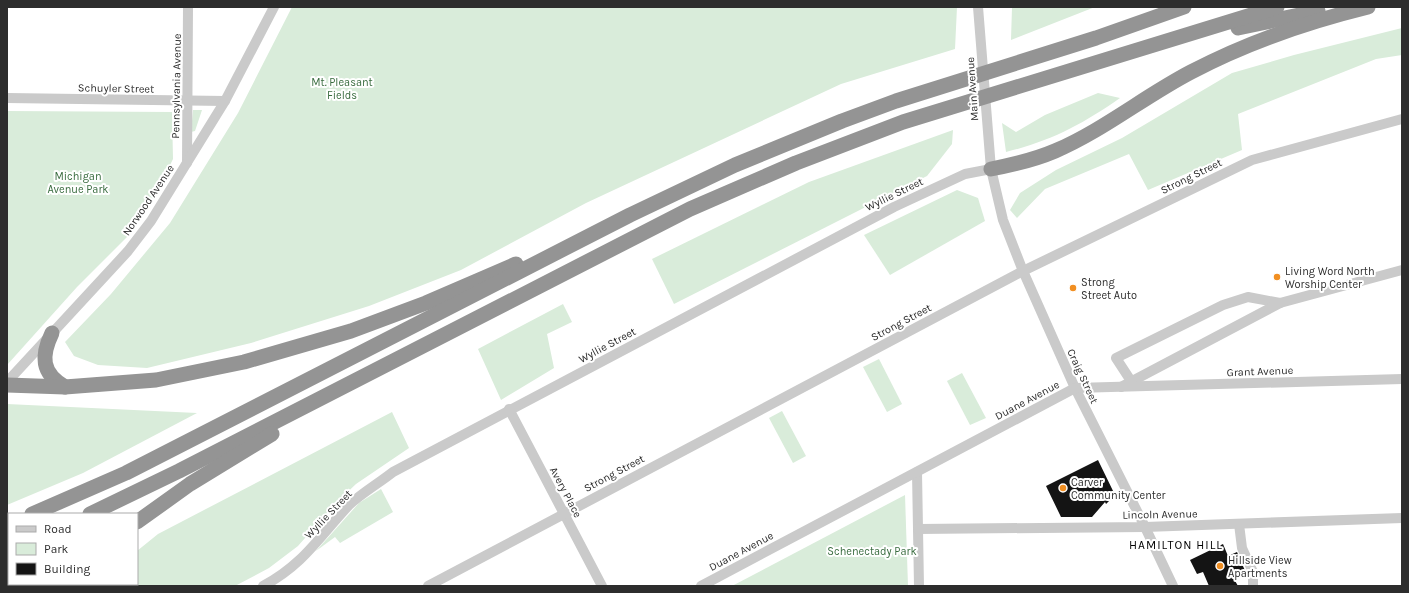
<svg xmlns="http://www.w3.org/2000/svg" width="1409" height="593" font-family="Karla,sans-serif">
  <rect width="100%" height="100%" fill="#fff"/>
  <g fill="#d9ecda">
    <polygon points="292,7 957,7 955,49 841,84 586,203 461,270 369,306 251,343 147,368 98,365 74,356 65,342 111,294 170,223 238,113"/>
    <polygon points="1012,7 1095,7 1011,40"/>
    <polygon points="1402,28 1402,55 1376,59 1238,114 1242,150 1148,190 1129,154 1045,189 1017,218 1010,210 1020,193 1056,170 1122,138 1232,73 1294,55"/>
    <path d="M1098 93 1120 98C1083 124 1051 141 1006 152L1002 123 1016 132 1045 115Z"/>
    <polygon points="193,110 202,110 195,131 191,132"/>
    <polygon points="7,111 172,112 173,159 156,194 128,236 77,287 7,365"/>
    <polygon points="953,130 952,144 927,176 674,304 652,259 809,182"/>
    <polygon points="957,190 978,198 985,221 890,275 864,235"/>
    <polygon points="563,304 572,322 547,334 554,368 501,400 478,349"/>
    <polygon points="879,359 902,404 887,412 863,367"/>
    <polygon points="962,373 986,418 970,425 947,381"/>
    <polygon points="7,404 197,413 83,473 7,505"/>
    <polygon points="782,411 806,456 793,463 769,418"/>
    <polygon points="392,412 409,448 356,484 334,505 298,546 269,568 235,586 89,586 92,584 137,584 137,551 158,534"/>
    <polygon points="381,489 393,512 340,543 335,537 316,551 359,503"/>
    <polygon points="905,495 908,586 732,586"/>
  </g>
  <g fill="#141414">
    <polygon points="1098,460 1115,495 1106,504 1105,502 1092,517 1061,517 1046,486"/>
    <polygon points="1223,544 1228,556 1237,552 1246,573 1234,579 1238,586 1209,586 1203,572 1197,574 1190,560"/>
  </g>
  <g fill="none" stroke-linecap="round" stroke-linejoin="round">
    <g stroke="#cacaca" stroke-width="10">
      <polyline points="978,7 991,169 1003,220 1023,271 1075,388 1145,527 1173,586"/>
      <polyline points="7,98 225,101"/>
      <polyline points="187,163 188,7"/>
      <polyline points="1131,381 1116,358 1223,305 1248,297 1280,303"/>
      <polyline points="7,382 128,251 151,221 225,101 274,7"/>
      <polyline points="1121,387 1280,303 1402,270"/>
      <polyline points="509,409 602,586"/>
      <polyline points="917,472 919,586"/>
      <polyline points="1239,524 1242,548 1253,572 1253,586"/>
      <polyline points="918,529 1145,527 1402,518"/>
      <path d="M263 586C303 565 319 537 349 505 362 493 379 483 393 472L894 207 965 174 991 169"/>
      <polyline points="428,586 1023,271 1252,160 1402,119"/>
      <polyline points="701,586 1075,388 1402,379"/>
    </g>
    <g stroke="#949494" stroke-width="15">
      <polyline points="1238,28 1318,11"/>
      <path d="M991 169C1012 165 1034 160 1055 151 1102 131 1145 96 1191 72 1248 42 1307 22 1368 7"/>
      <path d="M52 333C41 356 41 373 65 387"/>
      <polyline points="7,385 65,387 156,380 244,362 351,331 426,303 516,264"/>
      <polyline points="32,514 126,473 630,215 735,165 842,121 896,101 1096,38 1184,7"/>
      <polyline points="90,514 179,471 690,209 796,163 903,122 1277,7"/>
      <polyline points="137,522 190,484 272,434"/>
      <polyline points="7,524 9,524"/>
      <polyline points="7,548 9,548"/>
      <polyline points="58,586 61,584"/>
    </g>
  </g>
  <g fill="#f18f22" stroke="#fff" stroke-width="1.5">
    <circle cx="1277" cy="277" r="4"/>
    <circle cx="1073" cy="288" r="4"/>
    <circle cx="1063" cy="488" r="4"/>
    <circle cx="1220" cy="566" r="4"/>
  </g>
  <g text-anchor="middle" stroke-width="4" stroke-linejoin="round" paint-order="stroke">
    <g font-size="11" fill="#386b3e" stroke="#fff">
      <text x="342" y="86">Mt. Pleasant<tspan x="342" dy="13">Fields</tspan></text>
      <text x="78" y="180">Michigan<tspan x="78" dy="13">Avenue Park</tspan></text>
      <text x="872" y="555">Schenectady Park</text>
    </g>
    <g font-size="11" fill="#2d2d2d" stroke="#fff">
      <text transform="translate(176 86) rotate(-89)" y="4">Pennsylvania Avenue</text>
      <text transform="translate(116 88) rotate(1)" y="4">Schuyler Street</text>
      <text transform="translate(972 89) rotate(-94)" y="4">Main Avenue</text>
      <text transform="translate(1191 176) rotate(-26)" y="4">Strong Street</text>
      <text transform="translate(894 194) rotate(-26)" y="4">Wyllie Street</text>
      <text transform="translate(148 200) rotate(-56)" y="4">Norwood Avenue</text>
      <text transform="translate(901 322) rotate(-28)" y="4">Strong Street</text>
      <text transform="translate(607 345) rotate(-28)" y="4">Wyllie Street</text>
      <text transform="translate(1260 371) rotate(-2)" y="4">Grant Avenue</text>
      <text transform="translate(1083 376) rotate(65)" y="4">Craig Street</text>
      <text transform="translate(1027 400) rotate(-28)" y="4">Duane Avenue</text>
      <text transform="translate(614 473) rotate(-28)" y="4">Strong Street</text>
      <text transform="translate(566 492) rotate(62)" y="4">Avery Place</text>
      <text transform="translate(328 514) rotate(-46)" y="4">Wyllie Street</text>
      <text transform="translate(1160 514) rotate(-1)" y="4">Lincoln Avenue</text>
      <text transform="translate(741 551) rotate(-28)" y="4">Duane Avenue</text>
    </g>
    <g font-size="11" fill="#2d2d2d" stroke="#fff" text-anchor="start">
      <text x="1285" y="275">Living Word North<tspan x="1285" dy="13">Worship Center</tspan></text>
      <text x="1081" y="286">Strong<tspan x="1081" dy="13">Street Auto</tspan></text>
      <text x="1071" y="486">Carver<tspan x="1071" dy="13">Community Center</tspan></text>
      <text x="1228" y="564">Hillside View<tspan x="1228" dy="13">Apartments</tspan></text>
    </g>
    <g font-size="12" letter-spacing="1" fill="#000" stroke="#fff">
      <text x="1176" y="549">HAMILTON HILL</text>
    </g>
  </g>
  <rect width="1409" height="593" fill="none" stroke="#2d2d2d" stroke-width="16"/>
  <rect x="8" y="513" width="130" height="72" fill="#ffffff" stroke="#ababab"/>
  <rect x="16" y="526" width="20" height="6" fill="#cacaca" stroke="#ababab"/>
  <text x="44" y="533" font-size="12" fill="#2d2d2d">Road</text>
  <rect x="16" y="543" width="20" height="12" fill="#d9ecda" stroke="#ababab"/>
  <text x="44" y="553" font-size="12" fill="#2d2d2d">Park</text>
  <rect x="16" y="563" width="20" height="12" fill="#141414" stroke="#ababab"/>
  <text x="44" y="573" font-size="12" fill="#2d2d2d">Building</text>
</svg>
